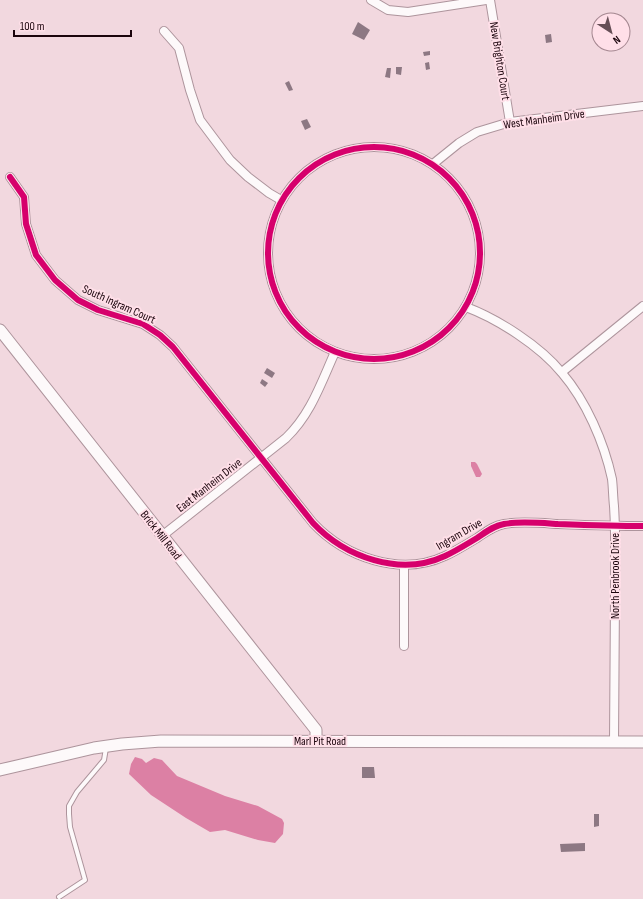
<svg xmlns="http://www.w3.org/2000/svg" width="643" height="899" font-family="'Sofia Sans Condensed',sans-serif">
  <rect width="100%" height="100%" fill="#f2d8df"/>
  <g fill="#dc80a4">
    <polygon points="471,462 475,462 477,464 482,474 480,477 476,477 471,466"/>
    <polygon points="135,757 142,759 146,763 154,758 162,760 177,776 225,796 258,806 282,819 284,823 283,834 275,843 258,840 225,830 210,832 186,818 151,795 129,774 131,764"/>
  </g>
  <g fill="#8d7883">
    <polygon points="358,22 370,30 364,40 352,34"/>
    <polygon points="551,34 552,42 546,43 545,35"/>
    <polygon points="430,51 430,55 424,56 423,52"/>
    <polygon points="429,62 430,69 426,70 425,63"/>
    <polygon points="396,67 402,67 401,75 396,74"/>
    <polygon points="387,68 391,68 390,78 385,77"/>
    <polygon points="289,81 293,90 289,91 285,83"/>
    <polygon points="307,119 311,127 305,130 301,121"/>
    <polygon points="267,368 275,373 272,378 264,373"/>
    <polygon points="262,379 268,383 265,387 260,383"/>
    <polygon points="362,767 374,767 375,778 362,778"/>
    <polygon points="594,814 599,814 599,826 594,827"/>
    <polygon points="585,843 585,851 561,852 560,844"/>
  </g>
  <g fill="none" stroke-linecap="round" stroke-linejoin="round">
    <g stroke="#ad949c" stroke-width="6">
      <polyline id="lane" points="59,897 85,880 70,827 69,814 69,806 77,792 104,760 106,748"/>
    </g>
    <g stroke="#ad949c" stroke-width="10">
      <g id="street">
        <polyline points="371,0 388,10 408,12 486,0"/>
        <polyline points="490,0 510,122"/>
        <polyline points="164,31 179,48 190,90 200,120 230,160 248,177 269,193 281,200"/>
        <circle cx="374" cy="253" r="106"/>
        <polyline points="433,164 459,143 477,132 510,122 643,106"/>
        <path d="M10 177 24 197 26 224 36 255 55 280 78 300 98 310 143 324 160 335 173 347 313 523C345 557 400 577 445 556 456 551 467 544 477 538 486 532 493 526 504 524 519 521 542 523 558 524 586 525 615 526 643 526"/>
        <path d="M466 307C498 319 540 346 562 373 586 401 604 442 612 479 613 487 613 497 614 506 616 536 615 566 615 596 615 645 614 693 614 742"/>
        <polyline points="562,372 643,306"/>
        <path d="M162 536 286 438C311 414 321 383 335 352"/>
        <polyline points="404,646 404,565"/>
      </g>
    </g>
    <g stroke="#ad949c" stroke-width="13">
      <g id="secondary">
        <polyline points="0,330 316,730 316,741"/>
        <polyline points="0,770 94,748 122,744 161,741 643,742"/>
      </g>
    </g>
    <use href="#lane" stroke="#fdf9fa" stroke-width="4"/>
    <use href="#street" stroke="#fdf9fa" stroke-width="8"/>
    <use href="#secondary" stroke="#fdf9fa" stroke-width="11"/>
    <g stroke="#ffdfe8" stroke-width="8">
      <g id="cycleway">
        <circle cx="374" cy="253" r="106"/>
        <path d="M10 177 24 197 26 224 36 255 55 280 78 300 98 310 143 324 160 335 173 347 313 523C345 557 400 577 445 556 456 551 467 544 477 538 486 532 493 526 504 524 519 521 542 523 558 524 586 525 615 526 643 526"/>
      </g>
    </g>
    <use href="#cycleway" stroke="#d6006c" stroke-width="6"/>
  </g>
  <g text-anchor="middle" stroke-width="4" stroke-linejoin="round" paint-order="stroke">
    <g font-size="12" fill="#1b040c" stroke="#ffdfe8">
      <text transform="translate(500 61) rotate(81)" y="4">New Brighton Court</text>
      <text transform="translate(544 119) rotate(-8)" y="4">West Manheim Drive</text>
      <text transform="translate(119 304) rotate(24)" y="4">South Ingram Court</text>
      <text transform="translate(209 485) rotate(-38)" y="4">East Manheim Drive</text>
      <text transform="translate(459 534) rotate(-30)" y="4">Ingram Drive</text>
      <text transform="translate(161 535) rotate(52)" y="4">Brick Mill Road</text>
      <text transform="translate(615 576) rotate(-90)" y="4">North Penbrook Drive</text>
      <text x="320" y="745">Marl Pit Road</text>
    </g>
  </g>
  <g transform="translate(611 32) rotate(144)"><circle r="19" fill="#ffdfe8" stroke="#a48790"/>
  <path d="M0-3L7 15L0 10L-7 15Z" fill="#664e56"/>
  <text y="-6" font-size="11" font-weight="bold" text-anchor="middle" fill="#1b040c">N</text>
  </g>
  <path d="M14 30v6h117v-6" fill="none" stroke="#1b040c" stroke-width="2"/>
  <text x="20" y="30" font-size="12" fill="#1b040c" stroke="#ffdfe8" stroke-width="3" paint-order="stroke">100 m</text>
</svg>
